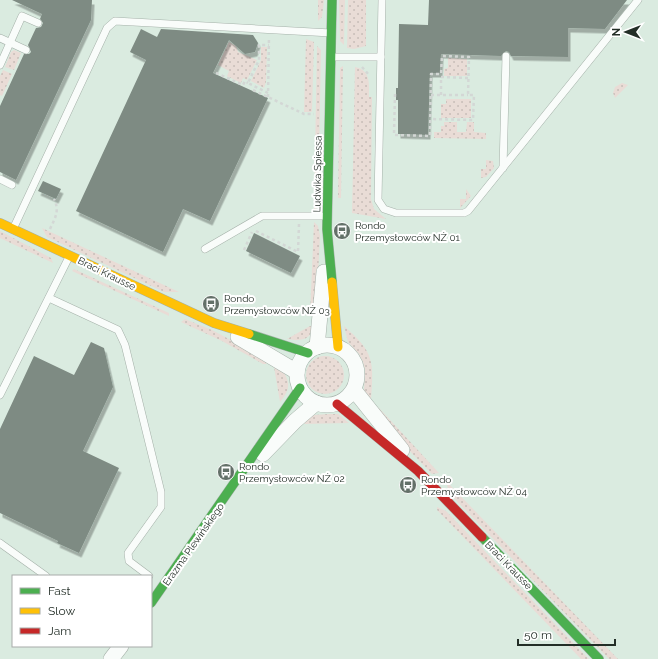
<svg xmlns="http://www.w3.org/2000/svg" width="658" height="659" font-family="Raleway,sans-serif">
  <defs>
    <pattern id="grass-dots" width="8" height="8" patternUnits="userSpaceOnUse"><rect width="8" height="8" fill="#e9dcd6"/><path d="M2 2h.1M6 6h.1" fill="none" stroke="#c8bdb8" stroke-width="1.8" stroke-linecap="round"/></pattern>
    <filter id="shadow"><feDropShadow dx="2.5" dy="4.5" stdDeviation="0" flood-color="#0004"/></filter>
  </defs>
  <rect width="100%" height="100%" fill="#daebe0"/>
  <g fill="url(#grass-dots)">
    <polygon points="318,0 324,0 322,17 318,21"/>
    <polygon points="339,0 345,0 344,45 340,41"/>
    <polygon points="348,0 366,0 366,46 354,49 347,48"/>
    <polygon points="306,39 314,42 312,111 311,112 304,112"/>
    <polygon points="229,42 236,46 238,52 257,60 247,80 243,78 241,83 227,76 229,71 218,65"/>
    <polygon points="317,46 321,50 318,207 314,210"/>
    <polygon points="261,47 267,47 266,82 264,88 251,81 261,60"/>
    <polygon points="14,50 21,53 14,70 5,67 11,52"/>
    <polygon points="448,58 467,59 467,76 444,76 444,69 448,68"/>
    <polygon points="343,66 341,198 338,198 340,68"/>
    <path d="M355 67C371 70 369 84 369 97H372L371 199 374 209 386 219 352 213Z"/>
    <polygon points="3,70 12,74 2,96 0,95 0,76"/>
    <polygon points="622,83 628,85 615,98 613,93 615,87"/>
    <polygon points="446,99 471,99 471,118 441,118 441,104 446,104"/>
    <polygon points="444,122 457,122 457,132 466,132 467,122 474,122 474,132 486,133 486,139 434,138 434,132 441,132 441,126 444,126"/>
    <polygon points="486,160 493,161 494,168 486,177 481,178 481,169 486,169"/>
    <polygon points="466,189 471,196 460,208 460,199 466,199"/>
    <polygon points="314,222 318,226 320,236 316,317 310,315"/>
    <polygon points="42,228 179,292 164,292 47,237"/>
    <polygon points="0,231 51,258 53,263 0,238"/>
    <polygon points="74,269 169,313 169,316 72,271"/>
    <polygon points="185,319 212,330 268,360 266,364 263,364 222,341 181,322"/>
    <path d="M310 326H314C310 341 301 341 287 339Z"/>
    <path d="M344 326C374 352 374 361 371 400L364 392 365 370 363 362 359 354 348 342Z"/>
    <circle cx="325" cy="375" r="19"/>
    <path d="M274 367 282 369C291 384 290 389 280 402Z"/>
    <polygon points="375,407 379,408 439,473 432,474 399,440"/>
    <polygon points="328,414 338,414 349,423 305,424 302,421 314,415"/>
    <polygon points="447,482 618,659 609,659 448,492"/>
    <polygon points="437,507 446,511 589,659 581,659 437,510"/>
  </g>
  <g fill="#7e8b83" filter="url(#shadow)">
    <polygon points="12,0 92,0 91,20 16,180 0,172 0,106 24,54 29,54 31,52 28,45 36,28 41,27 43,23 40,19 42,14"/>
    <polygon points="429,0 627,0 605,29 568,28 568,57 511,56 509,52 506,51 501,56 441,54 440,73 430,73 428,135 398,134 398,100 396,100 396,88 398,88 399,24 428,25"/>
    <polygon points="141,29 157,37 161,29 253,35 258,43 255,52 245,54 229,40 213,73 268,98 210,221 183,209 163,252 76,211 146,60 130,52"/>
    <polygon points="43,181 61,189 56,199 38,191"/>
    <polygon points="254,233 300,256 291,273 246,251"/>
    <polygon points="91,342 104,348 113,387 83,451 119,468 79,553 57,543 58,541 0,513 0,429 34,356 74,375"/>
  </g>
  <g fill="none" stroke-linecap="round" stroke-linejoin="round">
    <g stroke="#a5b1a9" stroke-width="8">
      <g id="lane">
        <polyline points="382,0 378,200 384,209 396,213 464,213 468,211 638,0"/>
        <polyline points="0,38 26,50"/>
        <polyline points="333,57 381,57"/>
        <polyline points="0,65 22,16 38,23"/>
        <polyline points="503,168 506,56"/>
        <polyline points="0,179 12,185"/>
        <polyline points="14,227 107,28 115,21 331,33"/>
        <polyline points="205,249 262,216 325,216"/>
        <polyline points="49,298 118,330 125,345 161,492 161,507 128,553 129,561 149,576"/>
        <polyline points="0,395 69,257"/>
        <polyline points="0,543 46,576"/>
      </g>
    </g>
    <g stroke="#a5b1a9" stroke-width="16">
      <g id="street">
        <polyline points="238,337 297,372"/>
        <circle cx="327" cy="375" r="30"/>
        <polyline points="317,347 324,272"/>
        <polyline points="354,390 402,450"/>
        <polyline points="263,454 295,421 316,403"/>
        <polyline points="111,659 121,646"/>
      </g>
    </g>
    <g stroke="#a5b1a9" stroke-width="10">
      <g id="fast">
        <polyline points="332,282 327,229 332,0"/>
        <polyline points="249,334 308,353"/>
        <polyline points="482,537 599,659"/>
        <polyline points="151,603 300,388"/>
      </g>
    </g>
    <g stroke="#a5b1a9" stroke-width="10">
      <g id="slow">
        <polyline points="0,223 214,323 249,334"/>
        <polyline points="332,282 338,347"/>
      </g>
    </g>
    <g stroke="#a5b1a9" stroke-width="10">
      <polyline id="jam" points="337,404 418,471 482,537"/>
    </g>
    <g stroke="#d3d7d5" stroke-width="2.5" stroke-dasharray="3 3" stroke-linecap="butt">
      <polyline points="362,67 370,76"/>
      <polyline points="216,73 243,85 245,81 248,83"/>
      <polyline points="441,77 468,78"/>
      <polyline points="253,90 304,114 314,114"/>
      <polyline points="268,93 248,83 259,60 259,45 269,45"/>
      <polyline points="395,94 394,135 430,136 431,74 441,74 442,56 469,57 468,95 474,95 473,120 430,119"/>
      <polyline points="431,95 468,95"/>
      <polyline points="441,95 441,77"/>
      <polyline points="268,97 269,37"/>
      <path d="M50 229C55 218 60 211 54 199"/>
      <polyline points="256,231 298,252 299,224"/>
      <polyline points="244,250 252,232"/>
    </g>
    <use href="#lane" stroke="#f9fcfa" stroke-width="7"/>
    <use href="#street" stroke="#f9fcfa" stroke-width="15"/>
    <use href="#fast" stroke="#4caf50" stroke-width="9"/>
    <use href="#slow" stroke="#ffc107" stroke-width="9"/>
    <use href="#jam" stroke="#c62828" stroke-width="9"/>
  </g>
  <defs>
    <g id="bus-disc" transform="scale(0.9)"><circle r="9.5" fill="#637068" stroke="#fff"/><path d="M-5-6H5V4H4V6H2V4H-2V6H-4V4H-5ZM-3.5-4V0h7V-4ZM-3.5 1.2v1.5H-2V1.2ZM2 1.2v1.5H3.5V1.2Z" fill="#fff"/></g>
  </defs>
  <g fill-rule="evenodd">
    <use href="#bus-disc" x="342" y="231"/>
    <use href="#bus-disc" x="211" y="304"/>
    <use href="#bus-disc" x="226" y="472"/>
    <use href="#bus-disc" x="408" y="485"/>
  </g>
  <g text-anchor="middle" stroke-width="4" stroke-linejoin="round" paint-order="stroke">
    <g font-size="10" fill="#232e27" stroke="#fff">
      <text transform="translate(317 174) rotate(-89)" y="4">Ludwika Spiessa</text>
      <text transform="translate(107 273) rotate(26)" y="4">Braci Krausse</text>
      <text transform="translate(193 544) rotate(-55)" y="4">Erazma Plewińskiego</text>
      <text transform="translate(509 565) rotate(46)" y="4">Braci Krausse</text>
    </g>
    <g font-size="10" fill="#232e27" stroke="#fff" text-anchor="start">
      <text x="355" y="229">Rondo<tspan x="355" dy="12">Przemysłowców NŻ 01</tspan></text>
      <text x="224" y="302">Rondo<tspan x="224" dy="12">Przemysłowców NŻ 03</tspan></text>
      <text x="239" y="470">Rondo<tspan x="239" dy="12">Przemysłowców NŻ 02</tspan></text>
      <text x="421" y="483">Rondo<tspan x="421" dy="12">Przemysłowców NŻ 04</tspan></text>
    </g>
  </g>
  <rect x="12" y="575" width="140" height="72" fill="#ffffff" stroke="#a7aba9"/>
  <rect x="20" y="588" width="20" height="6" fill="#4caf50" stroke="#a7aba9"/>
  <text x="48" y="595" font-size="12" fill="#232e27">Fast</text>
  <rect x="20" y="608" width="20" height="6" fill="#ffc107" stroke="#a7aba9"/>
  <text x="48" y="615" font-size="12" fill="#232e27">Slow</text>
  <rect x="20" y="628" width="20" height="6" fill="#c62828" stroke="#a7aba9"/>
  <text x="48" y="635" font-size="12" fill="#232e27">Jam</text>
  <g transform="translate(626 32) rotate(270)" stroke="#ffffff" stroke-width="3" paint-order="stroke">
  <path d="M0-3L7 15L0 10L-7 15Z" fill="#232e27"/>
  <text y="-6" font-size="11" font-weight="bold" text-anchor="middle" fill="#232e27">N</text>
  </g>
  <path d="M518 639v6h97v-6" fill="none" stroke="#232e27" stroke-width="2"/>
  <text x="524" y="639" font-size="12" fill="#232e27" stroke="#ffffff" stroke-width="3" paint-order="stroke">50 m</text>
</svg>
